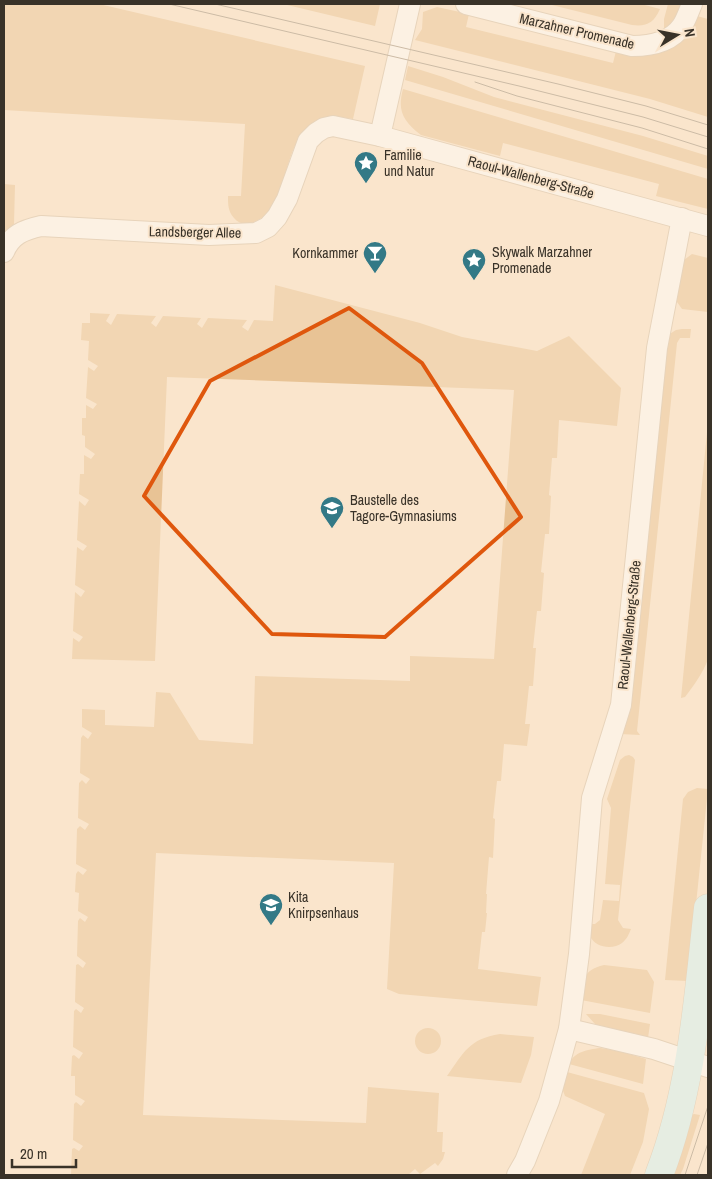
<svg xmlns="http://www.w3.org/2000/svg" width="712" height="1179" font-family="'Archivo Narrow',sans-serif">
  <rect width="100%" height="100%" fill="#fae5cc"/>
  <g fill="#e8c395">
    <path d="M4 4H99L365 66 353 119C347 118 340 116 334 118 326 119 311 125 306 130 282 151 287 214 251 223 244 225 238 223 234 218 228 211 228 205 228 196H241L245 124 4 110Z"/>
    <polygon points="283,4 380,4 375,26"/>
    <path d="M548 4H641L660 9C654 23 646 27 632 25Z"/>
    <path d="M668 4H681C678 14 672 23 664 31V19Z"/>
    <path d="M437 7 469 14 466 27 613 63 616 51C663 63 667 48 697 16L708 19V117L650 99 415 40 422 29 423 12Z"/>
    <polygon points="408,66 443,77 494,97 643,136 708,156 708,169 405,80"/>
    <path d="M403 89 708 179V209L656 196 659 184 503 143 500 156 421 135C403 121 397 111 403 89Z"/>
    <polygon points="4,184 15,185 14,224 4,234"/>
    <polygon points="692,254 708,258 708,312 682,309 677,302 675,295 684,260"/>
    <polygon points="275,285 420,323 462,337 537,351 569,336 621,388 617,426 559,420 557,458 552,458 549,495 551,496 549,534 545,534 541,572 544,573 541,611 537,611 533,648 536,648 533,686 529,686 525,724 530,724 527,746 504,744 501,781 497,781 493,818 495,819 493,858 489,857 486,894 487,894 486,913 487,913 485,932 482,932 478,969 541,977 537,1006 399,994 387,989 394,863 156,853 143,1115 366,1123 368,1087 439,1093 437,1132 443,1132 442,1152 445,1152 443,1159 438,1166 435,1163 420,1174 415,1169 408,1175 71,1175 72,1149 74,1148 79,1151 83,1146 73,1140 74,1104 76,1102 81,1106 85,1101 75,1095 75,1076 71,1076 72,1056 74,1055 79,1059 83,1053 73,1047 74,1011 76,1009 81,1013 84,1008 75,1002 76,965 78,964 83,968 86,963 77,956 78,921 80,918 85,922 88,917 78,911 79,893 75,892 76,874 78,871 83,875 87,870 76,864 77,829 80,826 85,830 89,824 78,818 79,783 82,780 86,784 90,779 80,773 81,738 83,735 88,739 92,733 82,727 82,709 105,710 105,725 154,727 156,692 170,693 199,740 253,744 255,676 410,681 410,656 494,659 514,390 167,377 155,661 72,659 73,638 79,642 83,637 73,631 75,592 81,597 85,591 75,585 77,547 83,551 87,546 77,540 79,501 85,506 89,500 79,494 80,474 84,474 84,455 91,459 95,454 85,447 85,436 82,435 82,418 86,418 86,405 93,409 97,404 86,398 88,367 94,371 98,366 88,360 89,341 81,340 82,323 90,323 90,313 110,314 106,321 111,325 117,314 156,316 151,323 156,327 163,316 201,318 197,324 202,328 208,318 247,320 242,327 248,331 254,320 273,321"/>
    <polygon points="682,329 691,329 690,338 680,338 677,343 637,731 640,735 620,734 668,335 676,330"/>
    <path d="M708 422V659C703 673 694 685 685 697L681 698Z"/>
    <path d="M629 755 633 757 635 760 618 920 623 928 631 929C629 934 627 939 622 943 613 950 595 948 590 936 589 933 589 927 588 924H595L600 920 603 900 619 901 620 885 605 884 611 808 607 799 620 760 625 756Z"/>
    <polygon points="697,788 708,789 688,981 665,980 683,799 688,792"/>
    <path d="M604 965 647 970 654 982 650 1013 581 1000C583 981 582 970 604 965Z"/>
    <polygon points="586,1014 600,1014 650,1024 648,1038 602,1028 595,1024"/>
    <circle cx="428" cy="1041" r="13"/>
    <path d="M500 1034 534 1037 531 1055 521 1083 447 1076C464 1052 469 1039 500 1034Z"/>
    <path d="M600 1048 619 1051 646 1059 643 1084 569 1064C575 1051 587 1050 600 1048Z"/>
    <polygon points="567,1072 644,1093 649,1109 643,1142 630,1175 581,1175 605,1114 565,1096 562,1088"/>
    <polygon points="694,1114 700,1115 683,1169 680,1175 670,1175 690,1116"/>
  </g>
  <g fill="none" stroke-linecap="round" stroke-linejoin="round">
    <g stroke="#d2bea6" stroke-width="22">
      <g id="minor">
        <path d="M466 4 632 46C650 46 671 42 682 26 686 20 689 11 692 4"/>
        <polyline points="380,136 410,4"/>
        <path d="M4 252C11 235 23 230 41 226L209 235 256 233 268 227 277 217 287 199 308 141 316 133 324 128 333 126 380 136 708 226"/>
        <polyline points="569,1029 654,1049 708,1067"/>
        <polyline points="517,1175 525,1161 549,1101 569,1029 579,954 592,798 621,705 657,348 682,218"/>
      </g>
    </g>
    <g stroke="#d2bea6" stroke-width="29">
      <path id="secondary" d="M659 1175C692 1090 698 998 708 908"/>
    </g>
    <use href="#minor" stroke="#fff" stroke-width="20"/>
    <use href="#secondary" stroke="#cef6fd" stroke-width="28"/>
    <g stroke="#968877" stroke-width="1">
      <polyline points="169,4 519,86 643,117 708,137"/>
      <polyline points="215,4 558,84 646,106 708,125"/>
      <polyline points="475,82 517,96 642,128 708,149"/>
      <polyline points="685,1175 708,1106"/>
      <polyline points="697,1175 708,1143"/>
    </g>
  </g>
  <path d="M0 0H712V1179H0ZM349 308 422 363 521 517 385 637 272 634 144 496 210 381Z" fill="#fae5cc" fill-opacity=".55" fill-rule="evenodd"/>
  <path fill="none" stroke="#df570d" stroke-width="4" stroke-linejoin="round" d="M349 308 422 363 521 517 385 637 272 634 144 496 210 381Z"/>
  <defs>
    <g id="sight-pin" transform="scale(1.25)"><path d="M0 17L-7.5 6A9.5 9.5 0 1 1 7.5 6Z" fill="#337986" stroke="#fae5cc"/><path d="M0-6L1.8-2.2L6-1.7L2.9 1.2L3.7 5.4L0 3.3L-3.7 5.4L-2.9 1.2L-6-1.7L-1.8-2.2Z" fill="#fff"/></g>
    <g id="bar-pin" transform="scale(1.25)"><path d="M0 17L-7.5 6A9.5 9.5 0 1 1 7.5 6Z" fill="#337986" stroke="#fae5cc"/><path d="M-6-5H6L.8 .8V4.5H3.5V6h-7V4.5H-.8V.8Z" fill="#fff"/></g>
    <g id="school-pin" transform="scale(1.25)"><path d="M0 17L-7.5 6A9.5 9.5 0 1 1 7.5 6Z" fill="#337986" stroke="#fae5cc"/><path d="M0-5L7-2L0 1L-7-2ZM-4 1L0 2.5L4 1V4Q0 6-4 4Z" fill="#fff"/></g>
  </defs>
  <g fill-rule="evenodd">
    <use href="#sight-pin" x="366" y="163"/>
    <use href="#bar-pin" x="375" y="253"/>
    <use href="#sight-pin" x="474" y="260"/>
    <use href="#school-pin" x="332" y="508"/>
    <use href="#school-pin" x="271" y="905"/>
  </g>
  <g text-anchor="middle" stroke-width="4" stroke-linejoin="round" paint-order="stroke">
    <g font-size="14" fill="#393228" stroke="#fae5cc">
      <text transform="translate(577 31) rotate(13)" y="5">Marzahner Promenade</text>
      <text transform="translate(531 177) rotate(15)" y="5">Raoul-Wallenberg-Straße</text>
      <text transform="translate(195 232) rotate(1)" y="5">Landsberger Allee</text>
      <text transform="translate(629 625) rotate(-84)" y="5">Raoul-Wallenberg-Straße</text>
    </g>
    <g font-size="14" fill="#393228" stroke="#fae5cc" text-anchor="start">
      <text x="384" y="160">Familie<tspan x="384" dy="16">und Natur</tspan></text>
      <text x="492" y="257">Skywalk Marzahner<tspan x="492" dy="16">Promenade</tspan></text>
      <text x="358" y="258" text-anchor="end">Kornkammer</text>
      <text x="350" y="505">Baustelle des<tspan x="350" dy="16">Tagore-Gymnasiums</tspan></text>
      <text x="288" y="902">Kita<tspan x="288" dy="16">Knirpsenhaus</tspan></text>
    </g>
  </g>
  <rect width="712" height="1179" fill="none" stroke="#393228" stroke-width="10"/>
  <g transform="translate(677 35) rotate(80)" stroke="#fae5cc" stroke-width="4" paint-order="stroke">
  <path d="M0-4L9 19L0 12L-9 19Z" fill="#393228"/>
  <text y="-8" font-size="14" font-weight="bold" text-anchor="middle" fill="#393228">N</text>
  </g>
  <path d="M12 1159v8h64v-8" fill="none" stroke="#393228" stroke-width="2.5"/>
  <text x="20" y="1159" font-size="15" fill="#393228" stroke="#fae5cc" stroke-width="4" paint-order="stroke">20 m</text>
</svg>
